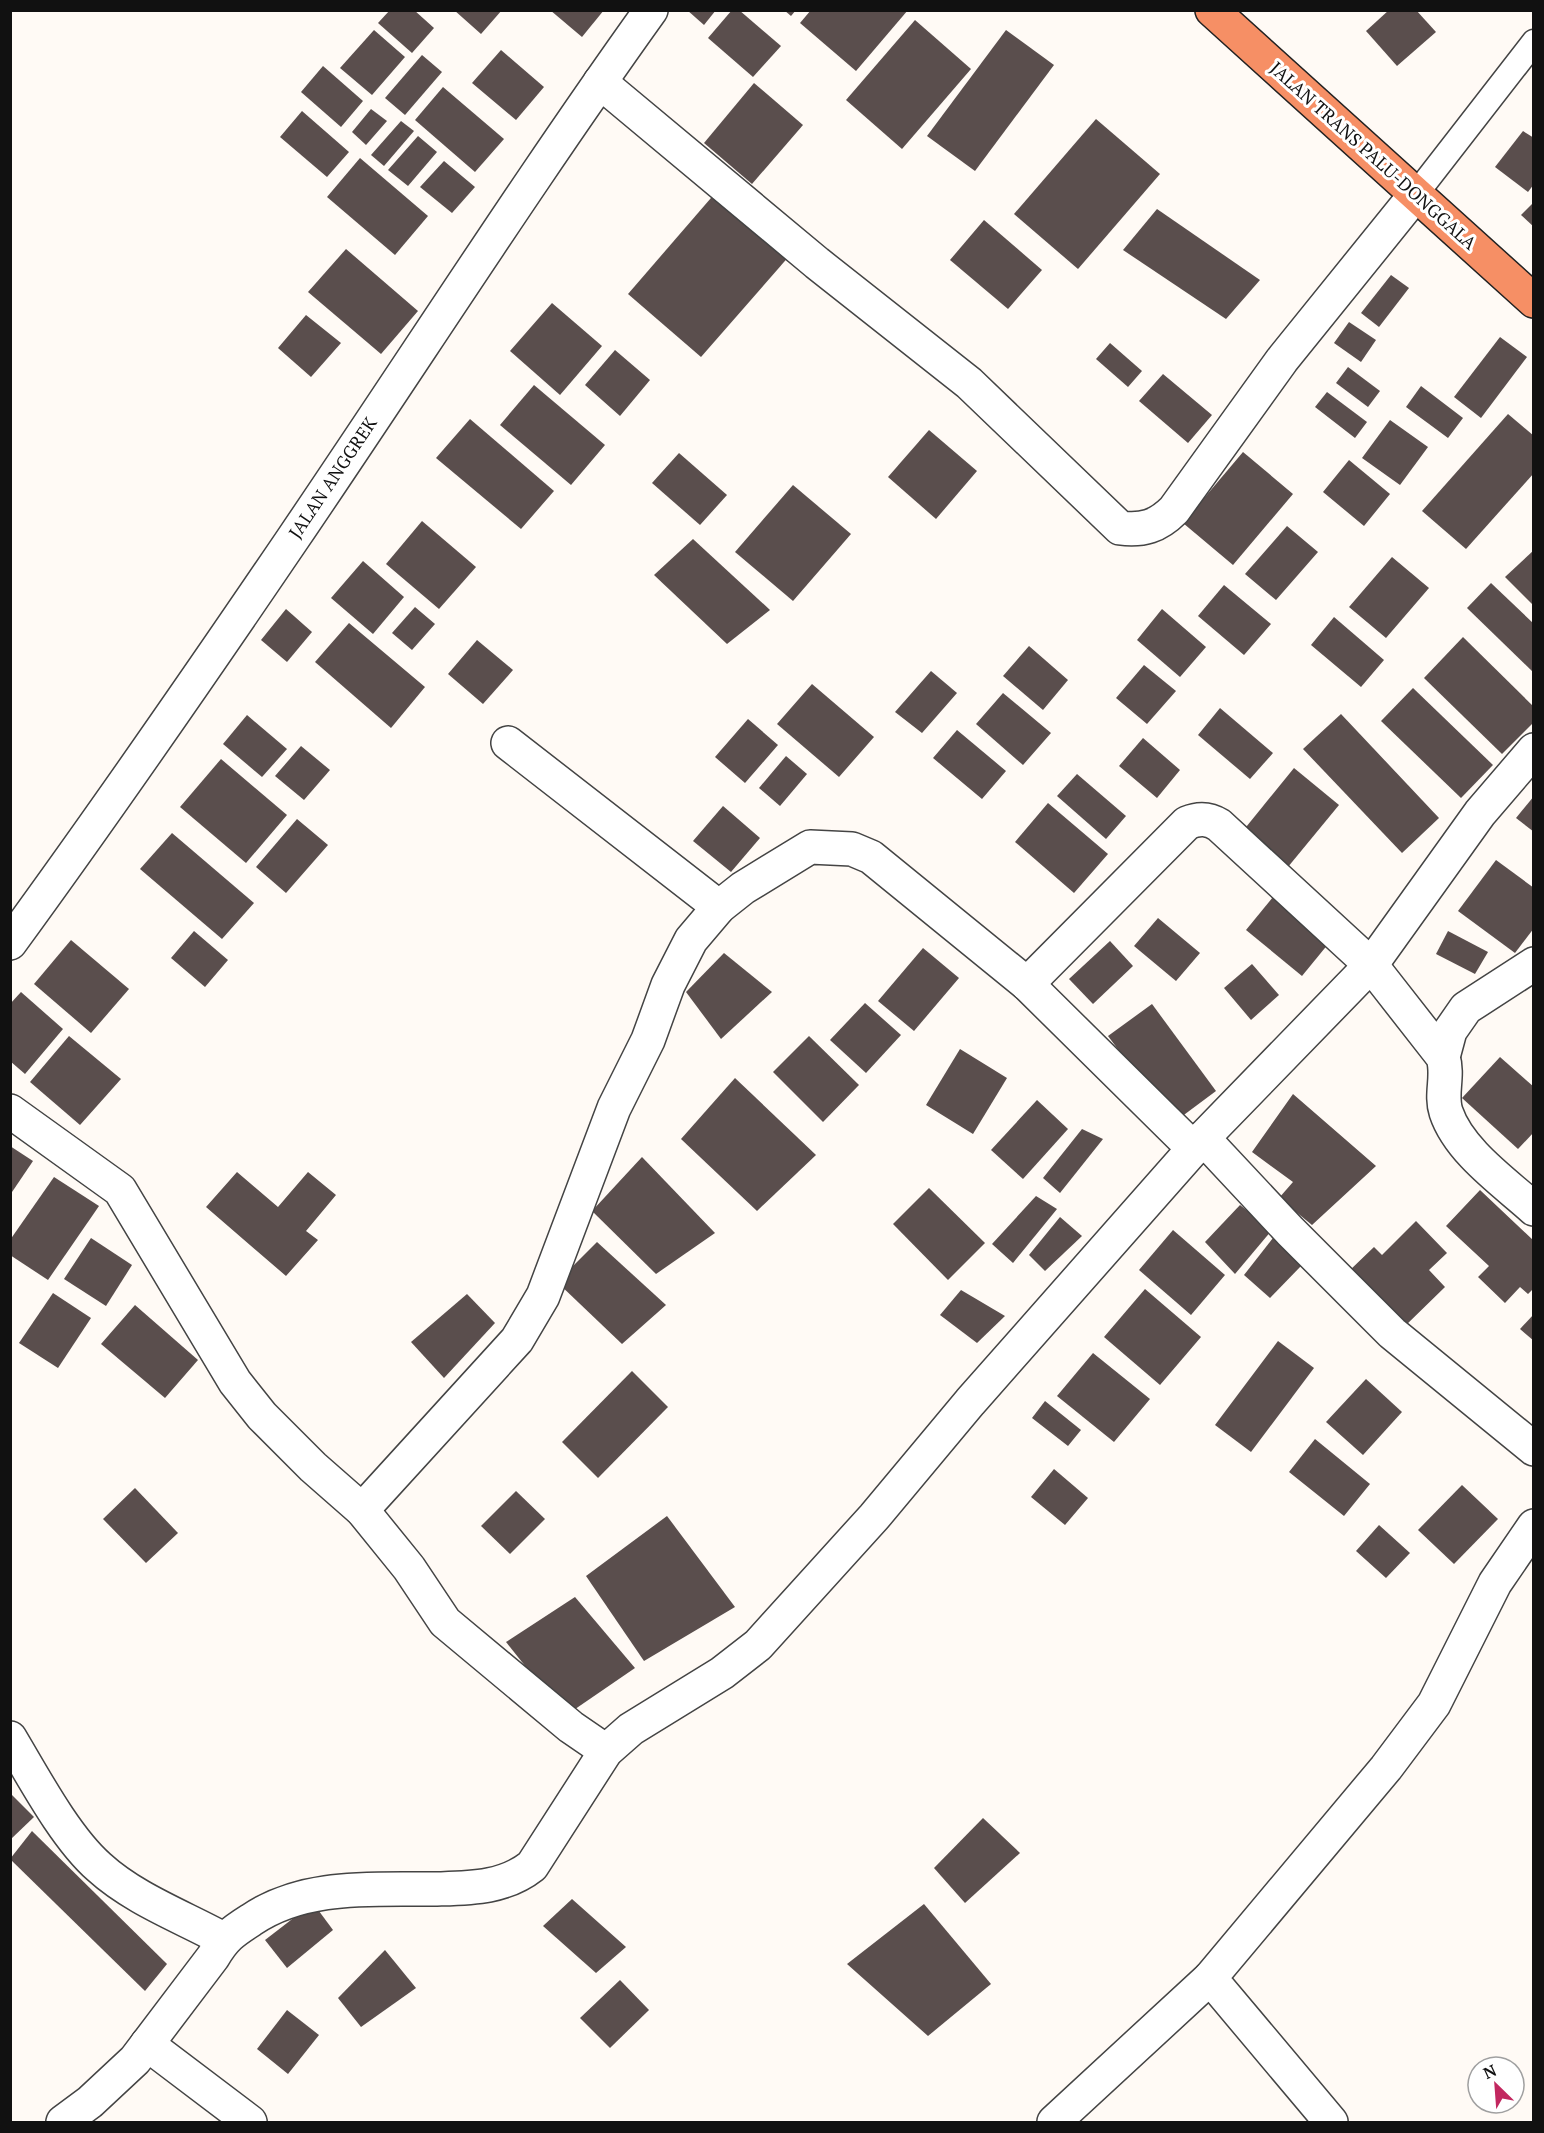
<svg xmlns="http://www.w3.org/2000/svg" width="1544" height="2133" font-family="'PT Serif',serif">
  <rect width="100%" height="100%" fill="#fffaf5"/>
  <g fill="#5a4e4d">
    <polygon points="390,10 414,10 434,28 412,53 378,23"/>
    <polygon points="454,10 502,10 481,34"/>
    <polygon points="550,10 604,10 582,37"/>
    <polygon points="687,10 716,10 704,25"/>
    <polygon points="732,10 739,10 781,46 753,77 708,38"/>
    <polygon points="784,10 796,10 791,16"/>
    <polygon points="811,10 908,10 856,71 800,23"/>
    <polygon points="1389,10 1416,10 1436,32 1397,66 1366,31"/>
    <polygon points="915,20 971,69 902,149 846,100"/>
    <polygon points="374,30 405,57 372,95 340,68"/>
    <polygon points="1006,30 1054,65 975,171 927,136"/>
    <polygon points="501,50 544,87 516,120 472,83"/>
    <polygon points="422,55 442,72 405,115 385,98"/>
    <polygon points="323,66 363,101 341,127 301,92"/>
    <polygon points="754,83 803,125 752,184 704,143"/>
    <polygon points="443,87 504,139 475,172 415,120"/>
    <polygon points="371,109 387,121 366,145 352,132"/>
    <polygon points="302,111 349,152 327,177 280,137"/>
    <polygon points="1096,119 1160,174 1078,269 1014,214"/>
    <polygon points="401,121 414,131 384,166 371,155"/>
    <polygon points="1523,131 1534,138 1534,184 1528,192 1495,167"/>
    <polygon points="418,136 437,152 408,186 388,170"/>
    <polygon points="360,158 428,216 395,255 327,197"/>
    <polygon points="444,161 475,187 452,213 420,187"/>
    <polygon points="717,191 791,254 701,357 628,294"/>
    <polygon points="1534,202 1534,227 1521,215"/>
    <polygon points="1157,209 1260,280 1226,319 1123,250"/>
    <polygon points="984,220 1042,270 1008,309 950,260"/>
    <polygon points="346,249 418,311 381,354 308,292"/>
    <polygon points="1391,275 1409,288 1379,327 1361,313"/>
    <polygon points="552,303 602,346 560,395 510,351"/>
    <polygon points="306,315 341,343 311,377 278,348"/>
    <polygon points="1349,322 1376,340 1361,362 1334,343"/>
    <polygon points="1500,337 1527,357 1481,418 1454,397"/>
    <polygon points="1110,343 1142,371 1128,387 1096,359"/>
    <polygon points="615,350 650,380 620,416 585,385"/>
    <polygon points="1348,367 1380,391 1368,407 1336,383"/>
    <polygon points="1163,374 1212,415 1188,443 1139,401"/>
    <polygon points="534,385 605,445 571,485 500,425"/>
    <polygon points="1421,386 1463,418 1448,438 1406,407"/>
    <polygon points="1327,392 1367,422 1355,438 1315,407"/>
    <polygon points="1508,414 1534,436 1534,473 1466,549 1422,511"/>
    <polygon points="470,419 554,491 521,529 436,458"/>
    <polygon points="1390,420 1428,447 1400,485 1362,458"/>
    <polygon points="929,430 977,471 936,519 888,477"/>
    <polygon points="1243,452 1293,494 1233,565 1183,523"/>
    <polygon points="679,453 727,495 700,525 652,483"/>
    <polygon points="1349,460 1390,494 1364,526 1323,492"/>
    <polygon points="793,485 851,534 793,601 735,552"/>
    <polygon points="422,521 476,567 439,609 386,564"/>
    <polygon points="1287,526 1318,552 1276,600 1245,574"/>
    <polygon points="693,539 770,610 727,644 654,575"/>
    <polygon points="1534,550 1534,606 1505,577"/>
    <polygon points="1392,557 1429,588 1386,638 1349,607"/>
    <polygon points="363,561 404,597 373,634 331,598"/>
    <polygon points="1491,583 1534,624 1534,673 1467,608"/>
    <polygon points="1224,585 1271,624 1244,655 1198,616"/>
    <polygon points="415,607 435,624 412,650 392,633"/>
    <polygon points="286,609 312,632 287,662 261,640"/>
    <polygon points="1162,609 1206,647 1180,677 1137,640"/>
    <polygon points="1334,617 1384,660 1361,687 1311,645"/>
    <polygon points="349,623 425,687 391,728 315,662"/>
    <polygon points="1463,637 1534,707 1534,722 1502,754 1424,678"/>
    <polygon points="477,640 513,670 483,704 448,674"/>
    <polygon points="1029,646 1068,680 1043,710 1003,676"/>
    <polygon points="1144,665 1176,691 1147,724 1116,698"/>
    <polygon points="931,671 957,693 922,733 895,712"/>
    <polygon points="812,684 874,737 839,777 777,724"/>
    <polygon points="1413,688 1493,765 1461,798 1381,721"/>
    <polygon points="1003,693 1051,733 1023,765 976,724"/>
    <polygon points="1220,708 1273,753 1250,779 1198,735"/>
    <polygon points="1341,714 1439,818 1402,853 1303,749"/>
    <polygon points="247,715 287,749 262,777 223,744"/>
    <polygon points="748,719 778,745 745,783 715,757"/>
    <polygon points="957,730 1006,771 982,799 933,758"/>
    <polygon points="1143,738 1180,770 1157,798 1119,766"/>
    <polygon points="301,746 330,770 304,800 275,776"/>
    <polygon points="786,756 807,774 780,806 759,788"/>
    <polygon points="221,759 287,815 246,863 180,807"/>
    <polygon points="1294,768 1339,805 1283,873 1238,837"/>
    <polygon points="1077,774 1126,816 1106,839 1057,796"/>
    <polygon points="1534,796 1534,832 1516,818"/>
    <polygon points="1048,803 1108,854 1074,893 1015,842"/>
    <polygon points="723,806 760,838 731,872 693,841"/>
    <polygon points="297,819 328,845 286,893 256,867"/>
    <polygon points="172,833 254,903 222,939 140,869"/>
    <polygon points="1496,860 1534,888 1534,928 1515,953 1458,911"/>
    <polygon points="1273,897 1329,943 1302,976 1246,930"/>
    <polygon points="1158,918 1200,953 1176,981 1134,946"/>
    <polygon points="194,931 228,960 205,987 171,958"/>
    <polygon points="1448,931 1488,952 1475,974 1436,954"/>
    <polygon points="71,940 129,989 91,1033 34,984"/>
    <polygon points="1110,941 1133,966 1093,1004 1069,979"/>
    <polygon points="923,948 959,978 914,1031 878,1001"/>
    <polygon points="724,953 772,992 721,1039 686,992"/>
    <polygon points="1252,964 1279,995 1251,1020 1224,988"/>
    <polygon points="21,992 63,1029 25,1074 10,1061 10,1004"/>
    <polygon points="865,1003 901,1035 866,1073 830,1040"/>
    <polygon points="1152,1004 1216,1091 1173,1123 1108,1036"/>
    <polygon points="69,1036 121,1079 80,1125 30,1082"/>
    <polygon points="809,1036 859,1085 823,1122 773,1072"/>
    <polygon points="960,1049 1007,1078 973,1134 926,1105"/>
    <polygon points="1500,1057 1534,1087 1534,1132 1518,1149 1462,1098"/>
    <polygon points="735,1078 816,1155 757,1211 681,1139"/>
    <polygon points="1293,1094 1376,1166 1312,1225 1279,1198 1293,1182 1252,1152"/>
    <polygon points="1037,1100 1068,1129 1023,1179 991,1150"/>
    <polygon points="1082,1129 1103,1139 1060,1193 1043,1178"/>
    <polygon points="10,1146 33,1161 10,1195"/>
    <polygon points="642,1157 715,1233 656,1274 592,1211"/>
    <polygon points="237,1172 278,1207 308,1172 336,1195 306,1231 318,1240 286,1276 206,1207"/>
    <polygon points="54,1177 99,1206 48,1280 10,1255 10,1240"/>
    <polygon points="929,1188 985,1243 948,1280 893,1224"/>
    <polygon points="1480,1190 1534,1241 1534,1288 1528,1294 1520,1287 1505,1303 1478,1277 1489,1266 1446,1226"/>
    <polygon points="1036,1196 1057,1209 1013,1263 992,1244"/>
    <polygon points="1240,1205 1272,1230 1235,1274 1205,1242"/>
    <polygon points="1060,1217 1082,1236 1045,1271 1029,1255"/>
    <polygon points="1416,1221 1447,1253 1429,1270 1445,1287 1404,1327 1349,1271 1374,1247 1382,1255"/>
    <polygon points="1173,1230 1225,1275 1191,1315 1139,1270"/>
    <polygon points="91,1238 132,1265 106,1306 64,1279"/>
    <polygon points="1273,1238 1302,1265 1270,1298 1244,1275"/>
    <polygon points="597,1242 666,1305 622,1344 557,1282"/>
    <polygon points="1145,1289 1201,1337 1160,1385 1104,1337"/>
    <polygon points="961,1290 1005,1316 977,1343 940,1315"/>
    <polygon points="53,1293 91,1318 58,1368 19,1343"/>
    <polygon points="467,1294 495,1323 444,1378 411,1342"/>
    <polygon points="135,1305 198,1360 165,1398 101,1344"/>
    <polygon points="1534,1314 1534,1341 1520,1329"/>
    <polygon points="1278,1341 1314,1368 1251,1452 1215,1425"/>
    <polygon points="1093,1353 1150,1399 1114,1442 1057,1396"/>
    <polygon points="632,1371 668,1407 598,1478 562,1442"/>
    <polygon points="1366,1379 1402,1412 1363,1455 1326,1422"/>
    <polygon points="1045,1401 1081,1430 1068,1446 1032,1418"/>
    <polygon points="1315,1439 1370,1484 1344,1516 1289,1472"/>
    <polygon points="1054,1469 1088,1498 1065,1525 1031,1497"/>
    <polygon points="1462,1485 1498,1519 1454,1564 1418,1530"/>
    <polygon points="135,1488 178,1533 146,1563 103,1519"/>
    <polygon points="516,1491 545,1519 510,1554 481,1526"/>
    <polygon points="667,1516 735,1607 644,1661 586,1576"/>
    <polygon points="1379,1525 1410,1553 1386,1578 1356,1551"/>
    <polygon points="575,1597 635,1668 565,1716 506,1642"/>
    <polygon points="10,1793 34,1817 10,1840"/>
    <polygon points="983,1818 1020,1853 965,1903 934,1868"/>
    <polygon points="32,1831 167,1964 145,1991 10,1859"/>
    <polygon points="572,1899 626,1947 596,1973 543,1926"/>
    <polygon points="313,1903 333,1930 287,1968 265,1940"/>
    <polygon points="924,1904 991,1984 928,2036 847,1964"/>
    <polygon points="385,1950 416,1988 361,2027 338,1998"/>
    <polygon points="620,1980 649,2010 610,2048 580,2018"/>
    <polygon points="287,2010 319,2035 288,2074 257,2049"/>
  </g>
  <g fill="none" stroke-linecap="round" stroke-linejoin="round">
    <g stroke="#444" stroke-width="27">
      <polyline id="service" points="1416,194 1534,42"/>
    </g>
    <g stroke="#444" stroke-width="36">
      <g id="minor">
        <path d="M600 82 817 263 969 383 1120 528C1143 531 1158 526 1174 510L1282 360 1416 194"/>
        <polyline points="508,743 719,907"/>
        <path d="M10 943C107 810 201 674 294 537 413 362 527 183 651 10"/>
        <path d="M1027 984 1187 823C1199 818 1208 818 1219 825L1371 965 1443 1057C1449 1076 1440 1094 1446 1112 1459 1151 1504 1182 1534 1209"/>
        <polyline points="1443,1057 1450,1031 1466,1008 1534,964"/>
        <polyline points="10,1111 120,1190 235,1382 262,1416 313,1467 362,1510 409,1568 445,1622 571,1727 606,1751"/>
        <polyline points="1203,1138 1290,1231 1392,1333 1534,1449"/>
        <polyline points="362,1510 517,1340 543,1296 614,1108 648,1040 668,985 691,940 719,907 743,888 810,847 852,849 871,857 1027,984 1194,1149"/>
        <path d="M10 1738C34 1778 65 1837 99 1867 134 1899 183 1917 223 1939"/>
        <polyline points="147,2044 250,2122"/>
        <path d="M63 2122 90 2102 135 2060 213 1957C224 1938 232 1932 251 1920 305 1883 374 1890 437 1889 471 1888 504 1888 532 1866L606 1751 631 1729 722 1673 758 1645 874 1517 970 1402 1203 1138 1371 965 1480 813 1534 750"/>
        <polyline points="1054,2122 1210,1978"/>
        <polyline points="1331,2122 1210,1978 1386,1768 1434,1704 1495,1583 1534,1526"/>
      </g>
    </g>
    <g stroke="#222" stroke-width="36">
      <polyline id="trunk" points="1212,10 1534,301"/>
    </g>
    <use href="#service" stroke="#fff" stroke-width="24"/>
    <use href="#minor" stroke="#fff" stroke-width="33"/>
    <use href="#trunk" stroke="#f68f65" stroke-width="33"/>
  </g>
  <g text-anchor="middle" stroke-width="6" stroke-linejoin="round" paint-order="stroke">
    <g font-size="18" fill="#111" stroke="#fff">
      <text transform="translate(1373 156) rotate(42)" y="6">JALAN TRANS PALU-DONGGALA</text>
      <text transform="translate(333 478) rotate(-56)" y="6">JALAN ANGGREK</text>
    </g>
  </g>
  <rect width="1544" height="2133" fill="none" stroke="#111111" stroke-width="24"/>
  <g transform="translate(1496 2085) rotate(335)"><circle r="28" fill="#ffffff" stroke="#a0a0a0" stroke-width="1.5"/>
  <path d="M0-4.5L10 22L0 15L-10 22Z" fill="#c2275f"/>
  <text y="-9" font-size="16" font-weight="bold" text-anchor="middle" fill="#111111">N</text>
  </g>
</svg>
